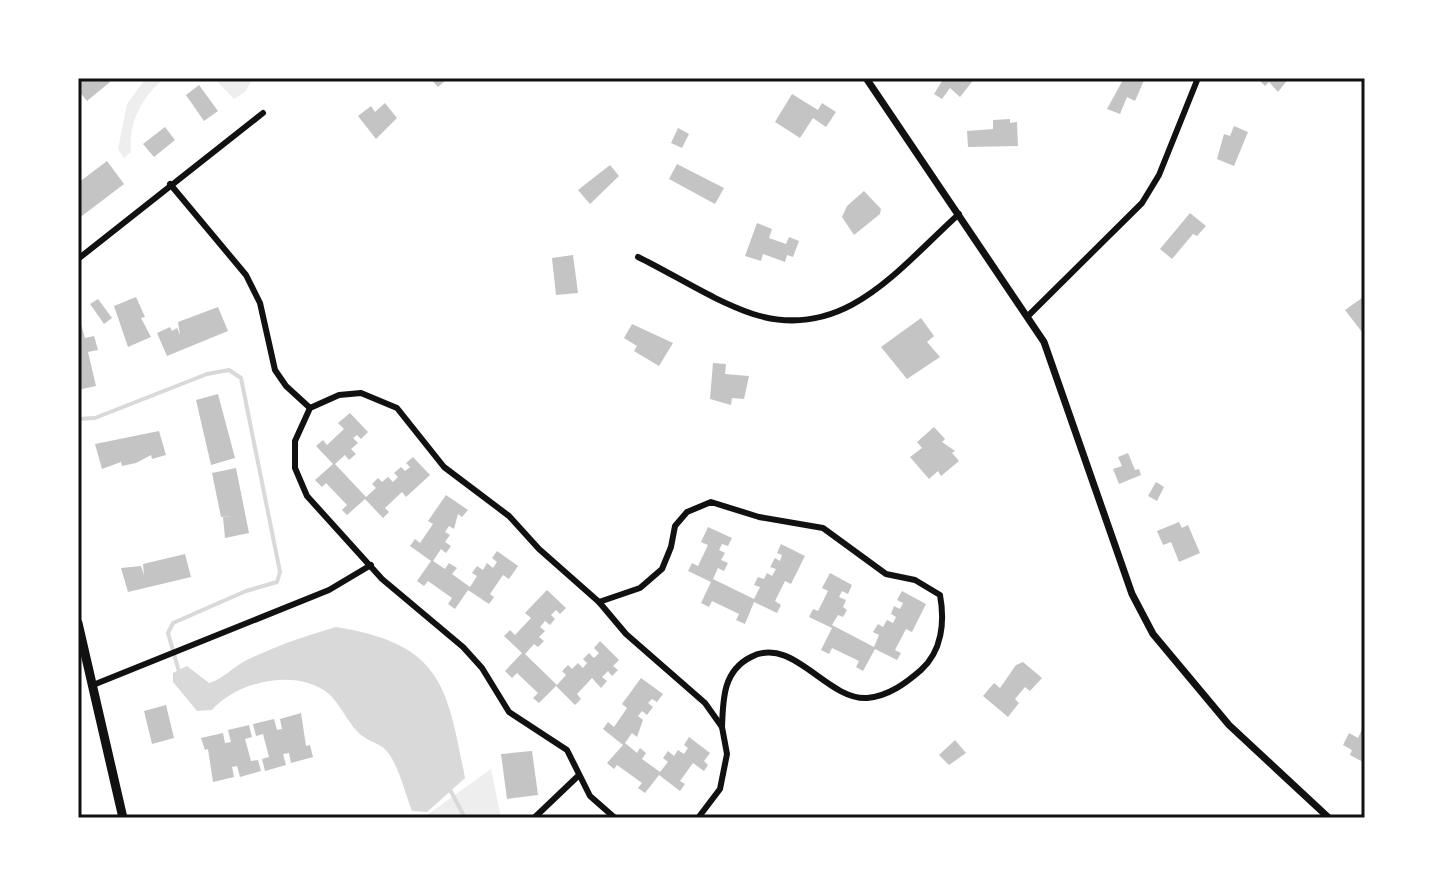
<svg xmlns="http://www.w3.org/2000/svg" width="1443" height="896" font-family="'Golos Text',sans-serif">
  <rect width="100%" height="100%" fill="#fff"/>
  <g fill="#eee">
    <path d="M146 78H165C142 96 128 123 131 152L124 158 118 149 127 104Z"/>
    <polygon points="214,78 253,78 245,92 234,99"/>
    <polygon points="491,769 501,818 423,818"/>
  </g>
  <path fill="#d9d9d9" d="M336 627C440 644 447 683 465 778L427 812 412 811C405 793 400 770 389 754 382 743 373 744 364 737 350 728 342 706 329 694 299 668 238 680 212 710L197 711 173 682V673L187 666 209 683C223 679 233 667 247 660 276 646 305 636 336 627Z"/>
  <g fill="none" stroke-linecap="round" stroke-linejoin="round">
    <g stroke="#d9d9d9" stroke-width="4">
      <polyline points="78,419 95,418 207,374 229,370 241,378 280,572 277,582 246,591 173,623 168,633 180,675"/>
      <polyline points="448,786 465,818"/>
    </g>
  </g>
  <g fill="#c4c4c4">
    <polygon points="78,78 107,78 110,82 87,101 78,90"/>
    <polygon points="430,78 448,78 438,87"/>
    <polygon points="944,78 958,81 975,78 960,97 950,88 942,99 934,94"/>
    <polygon points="1124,78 1145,78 1135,101 1127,97 1120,114 1107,109"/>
    <polygon points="1257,78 1289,78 1278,92 1269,82 1265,86"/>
    <polygon points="199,85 218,111 204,121 186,95"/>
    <polygon points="792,94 818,110 822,103 836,112 826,127 813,118 800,138 775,122"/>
    <polygon points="385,103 397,118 376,139 358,116 371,106 375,112"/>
    <polygon points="1010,119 1010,123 1017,122 1018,146 968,147 967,131 993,129 993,120"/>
    <polygon points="1234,126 1248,132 1234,166 1217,159 1224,134 1230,136"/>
    <polygon points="165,127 175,140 154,157 143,144"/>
    <polygon points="678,128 689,134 682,148 671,143"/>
    <polygon points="107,161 124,184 78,219 78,183"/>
    <polygon points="677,164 724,188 715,204 669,179"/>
    <polygon points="610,165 619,176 590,204 578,190"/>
    <polygon points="864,191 881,209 880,214 854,235 842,217 847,206"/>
    <polygon points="1190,213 1206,226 1197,236 1193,234 1172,259 1160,249"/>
    <polygon points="757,223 772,229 769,238 786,244 789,237 799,241 793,257 787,255 785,262 763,254 761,261 745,256"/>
    <polygon points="573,255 578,293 556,295 552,258"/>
    <polygon points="136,297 145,317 141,318 151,337 128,347 114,306"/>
    <polygon points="1362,298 1365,302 1365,336 1345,310"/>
    <polygon points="98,299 112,318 104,324 90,304"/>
    <polygon points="218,307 228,331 167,356 157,333 170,327 172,331 177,328 180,335 178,322"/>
    <polygon points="78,314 85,338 94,336 98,350 88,352 96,386 78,390"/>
    <polygon points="921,318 934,336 927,342 940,357 907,379 881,347"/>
    <polygon points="632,324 673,343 659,366 634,351 637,346 624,338"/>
    <polygon points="713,363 726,364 725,374 749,376 744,399 732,398 731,405 710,399"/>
    <polygon points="218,394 235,458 211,465 196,400"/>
    <polygon points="350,413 368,432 361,439 357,435 353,438 358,443 351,449 356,454 349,460 345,455 335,464 366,497 376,488 372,484 378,478 382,482 388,477 393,482 398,477 394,473 401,467 405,471 410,467 406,463 413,457 430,475 406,497 402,492 385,508 389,512 383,518 365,499 347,515 342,510 347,505 326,483 322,487 315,480 333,464 316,446 323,440 327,445 344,429 338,423"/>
    <polygon points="934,427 945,439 942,442 955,451 952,453 959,461 941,476 938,471 929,479 910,457 922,448 917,442"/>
    <polygon points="159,431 166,455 152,459 151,455 136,463 122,466 121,462 102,469 95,444"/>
    <polygon points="1128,453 1135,470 1139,469 1141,475 1119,484 1113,469 1122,466 1118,457"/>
    <polygon points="236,468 249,533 225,538 223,517 232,516 221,517 212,473"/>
    <polygon points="1156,482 1164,487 1157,501 1148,496"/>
    <polygon points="446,495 468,510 462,517 458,514 454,529 449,526 445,532 450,535 445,542 451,546 446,553 441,549 433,561 445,569 449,563 457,568 452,574 470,587 477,576 472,573 477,566 483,570 487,563 493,568 497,562 492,558 497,551 518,566 509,579 503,575 490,594 494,597 489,604 468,590 455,609 448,604 452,598 428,581 424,586 417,581 431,561 410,546 415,539 420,543 433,524 428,521"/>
    <polygon points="1179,522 1182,528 1188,525 1200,553 1179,562 1171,542 1163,545 1157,531"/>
    <polygon points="708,527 732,538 728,546 722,544 719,550 725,553 721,560 728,563 724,571 718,568 713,579 754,599 760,587 754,585 758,577 764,579 767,573 772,576 776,569 770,567 775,558 780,561 782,555 777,553 781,544 805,556 791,584 785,581 775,601 781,605 777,613 754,602 745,624 736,620 739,614 712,601 709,607 701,603 711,582 688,571 692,563 698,566 708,545 701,542"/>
    <polygon points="185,554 191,577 128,592 121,568 141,566 144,575 143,564"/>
    <polygon points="830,573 852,585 848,594 842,591 839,597 846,600 843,607 847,610 843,617 838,615 832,625 874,647 879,635 873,632 878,624 883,627 887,620 893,623 896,617 891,614 894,606 900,609 903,603 897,600 902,591 926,604 912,632 906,629 895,650 901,653 897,660 875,649 863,671 856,667 859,661 832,648 829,654 821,650 832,628 809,617 813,609 818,611 828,591 822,588"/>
    <polygon points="547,590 566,608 560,614 556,610 551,615 555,619 550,625 545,621 540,627 545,631 539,637 544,641 538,647 534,644 525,654 557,685 539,703 533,698 538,693 517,673 512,678 505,671 522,653 504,636 510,630 515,635 531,618 525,613"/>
    <polygon points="600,641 619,660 613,666 618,670 612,676 608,671 602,677 607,681 601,688 592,678 577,694 581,699 575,705 556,686 566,675 562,671 568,665 572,669 578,663 583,668 587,663 583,659 589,653 594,658 599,653 594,648"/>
    <polygon points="1023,662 1042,678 1030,691 1025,687 1015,699 1019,703 1008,717 983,696 994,683 1000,688 1016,665"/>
    <polygon points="641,678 663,694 657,702 652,699 648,703 653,707 647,715 642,711 638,716 643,720 637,737 632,733 625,743 637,753 640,748 646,753 642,759 660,772 668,762 663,758 668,751 674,756 678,750 684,754 688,748 684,745 689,737 710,753 704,761 708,765 704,771 693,763 680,781 685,784 680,791 659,775 645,793 638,788 642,783 617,765 614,769 607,763 623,745 603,729 608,722 614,727 627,708 622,704"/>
    <polygon points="166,705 174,738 152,744 144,711"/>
    <polygon points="301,713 306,746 310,745 313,757 291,763 289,753 283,754 286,765 265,771 262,759 269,757 263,734 256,736 253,724 274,719 277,730 282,729 280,719"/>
    <polygon points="1365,723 1365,763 1350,755 1352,750 1343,745 1349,733 1358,738"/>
    <polygon points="249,725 252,737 245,739 251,761 258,760 261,771 240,777 237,766 232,767 234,777 213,782 208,749 205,750 201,738 223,733 225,743 231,742 228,730"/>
    <polygon points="955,740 966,753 949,765 939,755"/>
    <polygon points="532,751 538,795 507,799 501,754"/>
  </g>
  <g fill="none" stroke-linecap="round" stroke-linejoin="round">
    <g stroke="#111" stroke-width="6">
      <polyline points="170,184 246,275 260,303 275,370 286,386 310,408"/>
      <path d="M638 257C675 275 714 301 753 314 844 343 898 269 959 214"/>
      <polyline points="78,259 263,113"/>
      <polyline points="1029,315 1142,203 1159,175 1198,78"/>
      <path d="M599 602 640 588 662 569 671 547 675 526 687 512 711 502 759 517 823 528 886 574 915 580 940 595C945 622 942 651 921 670 906 683 889 696 867 698 826 700 793 635 751 657 723 671 723 699 722 727"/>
      <polyline points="93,685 329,590 371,565"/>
      <polyline points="534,818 577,777"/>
      <polyline points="615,818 590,796 567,750 509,712 482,668 463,647 382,579 307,496 295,468 295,441 310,408 339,395 361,393 397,408 444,467 509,516 539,549 599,602 626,634 705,703 722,727 727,754 720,789 698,818"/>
    </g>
    <polyline stroke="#111" stroke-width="7" points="866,78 1044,342 1132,594 1153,634 1229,725 1329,818"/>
    <polyline stroke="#111" stroke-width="9" points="78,623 123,818"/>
  </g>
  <rect width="1443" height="896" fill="none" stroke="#ffffff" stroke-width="160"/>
  <rect x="80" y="80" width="1283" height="736" fill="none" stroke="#111" stroke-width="3"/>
</svg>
